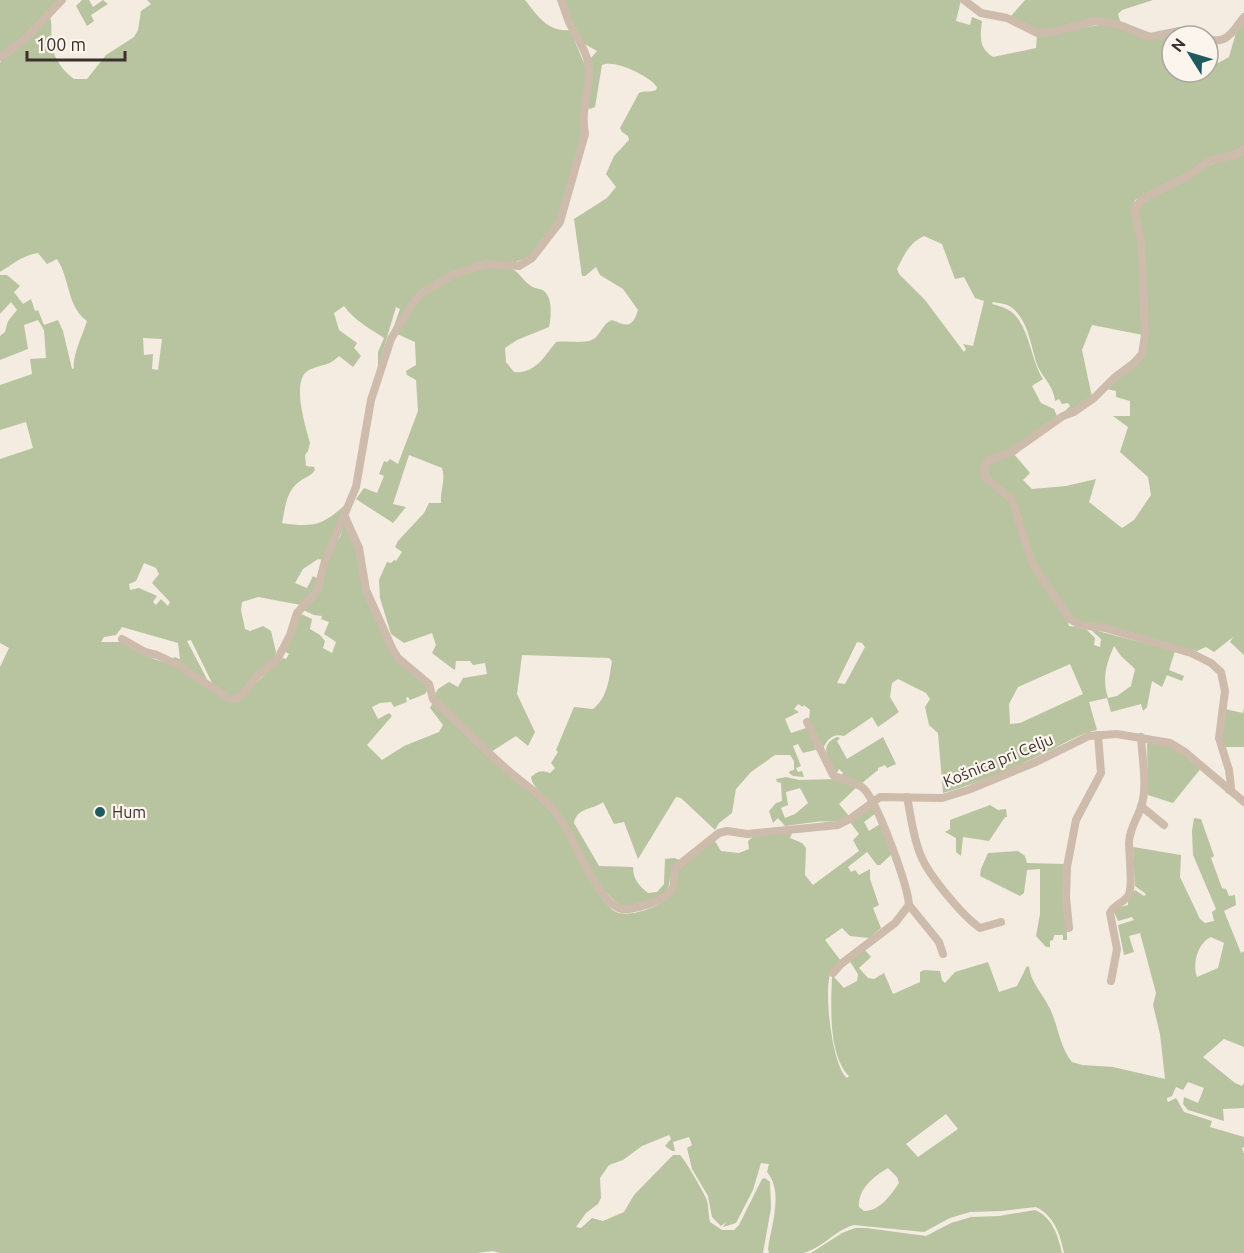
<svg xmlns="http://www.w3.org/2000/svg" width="1244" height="1253" font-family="Ubuntu,sans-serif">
  <rect width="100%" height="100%" fill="#f4ebe1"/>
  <g fill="#b8c4a0" fill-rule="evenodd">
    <polygon points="0,0 58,0 24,38 0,54"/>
    <polygon points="82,0 89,0 93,7 103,0 108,4 91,15 94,21 87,26 76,6"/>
    <path d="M147 0H525C538 16 547 32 570 30L587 70 580 121 583 131 557 222 529 257 513 263 496 261 432 283 393 329 400 309 396 307 378 368V352L384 338C369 328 354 320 344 306L334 313 339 330 357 343 354 348 361 356 353 367 339 356C328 367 321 364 309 370 290 380 306 427 310 443L308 451 305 455 306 466 314 467 315 470C310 477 305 477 299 482 286 491 285 509 282 523 314 528 323 525 346 504L324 560 318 559 303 569 295 583 307 588 313 576 318 579 316 588 301 605 258 597 242 602 241 610 245 629 250 631 263 626 271 631 276 652 275 657 246 689 233 697 213 685 191 640 187 641 208 681 173 659 174 657 180 659 178 643 122 627 116 635 104 637 101 642H125L154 659 176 666 224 699 231 703 235 702 283 658 286 659 289 654 284 651 299 613 312 619 310 629 320 635 325 641 323 648 332 653 336 642 324 634 329 622 321 619 322 616 314 615 303 610 314 600 333 546 340 537 344 524 356 548 363 590 385 636 428 689 425 694 410 700 408 697 406 698 407 702 394 707 391 702 380 703 372 707 378 719 389 713 392 716 367 745 382 760 404 746 439 732 443 725 430 708 433 702 545 805C550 811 555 816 560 823 571 842 598 903 616 912 629 918 658 907 668 898 680 887 673 882 679 869 683 861 705 845 713 838L721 851 739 853 749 849 748 841 755 835 793 831 790 838 802 843 806 848 805 875 813 885 859 851 853 840 859 834 850 822 870 806 876 813 864 822 869 831 880 824 892 854 880 865H877L867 852 848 867 851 872 855 870 859 875 870 869V879L879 905 873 908 881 928 869 938 850 936 842 928 825 940 841 961C838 964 833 968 831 972 823 988 832 1066 847 1078L849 1076C828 1055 831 1005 832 977H834L844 988 857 981 858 974 849 960 864 949 871 957 859 968 868 978 874 979 884 973 893 994 920 982V972L924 970 940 971 942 980 945 983 955 972 988 962 999 992 1017 986 1027 966 1029 967C1031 983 1043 994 1050 1009 1058 1025 1060 1048 1072 1062L1082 1065 1113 1067 1165 1079 1160 1034 1153 1005 1156 993 1140 933 1129 936 1134 952 1124 955 1118 925 1134 920 1132 917 1118 921 1114 912 1120 907 1128 905V900L1135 890 1144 896 1146 894 1135 886 1133 847 1181 855 1180 877 1200 919 1205 923 1214 921 1212 912 1216 909 1193 855 1192 831 1194 818 1201 819 1214 856 1211 858 1222 888 1226 889 1229 896 1235 895 1236 905 1224 911 1241 953 1244 951V1047L1224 1039 1203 1057 1235 1083 1242 1086 1244 1083V1108L1223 1109 1224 1121 1188 1110 1183 1104 1184 1097 1198 1103 1204 1088 1188 1082 1183 1090 1176 1087 1172 1096 1167 1098V1100L1168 1102 1176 1098 1184 1112 1212 1121 1210 1127 1244 1137V1147L1242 1148 1244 1154V1253H1064C1060 1233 1054 1216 1036 1207L1002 1211 970 1212 950 1218 924 1232 854 1225C835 1230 823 1248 803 1253 793 1253 780 1253 769 1253L768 1249C771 1226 784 1192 767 1172L769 1164 761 1163 753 1190 736 1223 723 1227 726 1222 721 1226 712 1217 708 1196 692 1169 687 1148 692 1145 689 1137 673 1142 675 1151H672L665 1146 671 1139 669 1135 642 1146 623 1160 609 1165 600 1178 601 1198 598 1204 586 1213 576 1227 581 1228 592 1218 603 1221 624 1212 634 1195 673 1155H680C684 1158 703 1191 706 1198 709 1205 708 1214 710 1222L722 1230H734L739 1225 762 1179 765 1178 770 1182 771 1208 763 1253H500L493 1251 477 1253H0V667L9 648 0 643V459L33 448 26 422 0 430V385L32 374 30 359 46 358 44 330 38 320 24 325 28 349 0 360V336L5 332 8 321 17 310 11 302 0 314V275H7L20 286 14 292 23 304 31 299 35 311 38 310 44 325 58 320 63 331 72 369 74 368C72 356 83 334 87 321 66 305 71 281 57 259L47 264 38 253C23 255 13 264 0 272V63L4 56 50 17C53 27 50 36 52 46 54 59 64 72 74 79H87L106 55 134 37 138 30 141 11 151 4ZM143 338 162 339 158 370 152 369 153 354 144 355ZM144 563 156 568 159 574 152 583 170 602 168 606 161 599 156 605 153 602 157 596 139 588 130 590 129 584 136 581ZM1211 937 1224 943 1218 968 1197 977C1192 963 1198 943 1211 937ZM946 1114 958 1129 918 1157 906 1144ZM888 1168 897 1177 899 1183C890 1196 880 1211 864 1211L859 1207C858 1189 873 1177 888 1168Z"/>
    <path d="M563 0H961L956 21 970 25 972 17 982 21C980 37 979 48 993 57L1036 48 1037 35 1106 24 1136 34 1169 33 1198 36H1172V72H1208V41L1217 42 1218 48 1212 51 1218 63 1229 57 1237 29 1244 20V145L1241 148 1173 180 1135 200 1132 208 1139 241 1143 335 1092 325 1082 350 1092 397 1069 411 1064 412 1070 406 1068 403 1062 404 1059 399 1055 401C1054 387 1044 379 1038 367 1031 348 1029 320 1011 307 1007 304 999 303 993 302L992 304C999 306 1008 308 1014 314 1030 331 1031 360 1043 379L1032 386 1041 403 1054 409 1057 416 981 470 1007 496 1024 544 1067 619 1069 626 1085 628 1095 638 1094 645 1100 647 1101 639 1090 629 1175 651 1169 670 1184 676 1182 681 1167 675 1162 687 1152 681 1147 707 1143 711 1141 704 1111 712 1107 698 1089 702 1097 730C1078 734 1062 745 1045 753 1012 769 978 783 943 793L938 733 929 725 925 707 930 699 926 693 898 679 892 683 890 697 899 712 878 727 872 717 844 736C833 733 827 739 823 749L809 719 810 710 804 705 803 707 798 704 794 709 799 712 785 719 791 733 806 728 819 749 803 753 798 744 793 746 801 766 796 768 798 772 802 771 804 777 793 776 789 773 790 771 794 770V761L790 755H775L751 772 736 789 732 813 719 823 715 830 681 798 676 797 638 859 624 822 614 824 603 802C593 810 577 807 574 823L599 866 633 867C633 879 639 886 648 893L657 892 664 884 665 859 674 858 680 860C671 870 670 878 668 891L659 897 623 908C589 882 577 840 554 806 547 796 533 790 531 777 538 771 541 770 550 773L555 768 551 763 558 752 556 750 574 707 593 709C608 697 609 679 612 661L609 658 522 655 517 694 535 732 528 746 516 736 491 752 434 696 438 689 449 682 458 687 463 678 487 674 485 663 473 665 470 661H456L455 670 453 669 432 653 436 645 432 633 404 643 391 634 380 598 379 580 387 562 391 563 394 560 396 561 402 552 395 547 398 541 424 513 429 503H441C440 490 446 480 442 468L409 455 393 504 406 507 393 523 356 499 364 488 377 493 384 476 379 474 384 461 387 462 390 459 398 464 418 411 416 380 407 375 406 371 416 365 415 342 397 334C404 323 410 307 420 299 440 282 483 260 510 268 520 272 523 281 531 286 535 289 540 288 544 291 553 298 551 317 549 327L517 340 505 348 506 362 514 372C535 374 544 357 556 342 567 340 586 345 595 338 602 332 603 323 612 320 627 326 632 329 638 310L623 289 600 275 596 267 585 276H582L574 219 607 198 616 187 606 174 614 156 629 140 628 136 622 132 620 128 639 93C644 90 650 93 656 90L657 87C650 76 614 59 602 65L595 107 590 109 586 106 590 59 597 51 583 43 579 38ZM924 236 942 244 955 279 964 277 975 298 984 301 973 346 963 344 966 349 964 352 925 300 899 274 897 269C904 255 910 242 924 236ZM857 642 862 643 865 647 845 684 837 683ZM1114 646 1121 656 1135 669 1131 686 1117 696 1108 698C1102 679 1106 664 1114 646ZM1070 664 1083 694 1020 723 1010 724 1009 704 1018 687Z"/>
    <polygon points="1025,0 1153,0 1122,10 1118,14 1120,21 1039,31 1011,16"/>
    <polygon points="1244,154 1244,655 1230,642 1233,637 1214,652 1206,647 1197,651 1081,623 1073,617 1033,562 1012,497 989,478 987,465 990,461 1013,453 1030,473 1023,480 1032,489 1066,486 1096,479 1089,502 1122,528 1134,520 1151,495 1148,477 1120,452 1128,427 1113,416 1130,416 1130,401 1116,397 1116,391 1107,389 1145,353 1137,209 1141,204 1204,167"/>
    <polygon points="1244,707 1244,747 1225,747 1222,740 1225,709 1243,713"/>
    <path d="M837 737 840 738 837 741 847 759 883 737 896 764 887 768 885 765 878 768V770L862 783 840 777 843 773 839 769 836 774C828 760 818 745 837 737Z"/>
    <polygon points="1149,741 1173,747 1202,767 1173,803 1148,795 1147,744"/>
    <path d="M786 777 799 780 836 779 858 786 839 804 849 816C834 825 830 820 815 822 805 823 795 825 785 826L778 818 773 823 769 811 776 803 782 801 781 783 777 782 776 779ZM800 788 808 803 795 814 785 818 781 808 788 805 786 792Z"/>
    <polygon points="990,805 998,810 1006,809 1007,817 1005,817 989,841 963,837 961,856 956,852 956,838 945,832 950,829 950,820"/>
    <polygon points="1018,851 1025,856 1027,863 1066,864 1067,940 1063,940 1063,935 1054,935 1053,940 1050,941 1050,947 1046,947 1036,936 1040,914 1040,869 1027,870 1024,893 1020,896 980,876 981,869 988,853"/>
    <path d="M1035 1210C1052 1217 1058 1235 1062 1253H811L842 1233 855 1228H866L926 1236 951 1223 971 1217 999 1216Z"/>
  </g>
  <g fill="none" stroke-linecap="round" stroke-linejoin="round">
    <g stroke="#cdbbac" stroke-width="8">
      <polyline points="964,0 981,13 1007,18 1037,33 1052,32 1095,21 1117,24 1150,37 1179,31 1194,32 1202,36"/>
      <path d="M1208 39C1228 45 1233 30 1244 17"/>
      <polyline points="0,57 24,40 62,0"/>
      <path d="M345 517 359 548 366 590 392 648 398 658 429 684 433 699C456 721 478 744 502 765 521 783 543 795 559 817 574 837 595 897 618 908 628 913 667 900 672 890 675 885 674 874 675 868L719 833 727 831 747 834 838 825 850 819 880 797 942 798 968 790 1036 762 1089 736 1117 734 1170 743 1185 752 1244 802"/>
      <path d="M122 639 145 652 157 655 176 664 230 699H236L243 694 257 676 277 660 290 635 297 613 317 591 325 561 356 487 371 400 391 339 410 307 422 293 452 275 486 264 519 266 532 258 560 222 585 134C580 106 591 93 589 69 588 52 576 37 569 22 566 15 564 7 561 0"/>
      <path d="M807 722 833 775C843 781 855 781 863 788 877 800 908 886 909 905L939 942 943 954"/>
      <polyline points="1229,790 1231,787 1229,770 1219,738 1225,691 1221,672 1211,663 1191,653 1105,628 1080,625 1070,619 1032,563 1012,500 985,477 984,471 985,465 989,460 1012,452 1063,416 1074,412 1094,398 1114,378 1134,363 1142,354 1145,335 1143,280 1141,241 1134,209 1142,199 1188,176 1209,161 1238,154 1244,149"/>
      <path d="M907 797C911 816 913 838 921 856 929 876 963 916 980 928L1001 922"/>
      <polyline points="1141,806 1164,825"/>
      <polyline points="1069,928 1066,897 1067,867 1076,820 1101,773 1098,735"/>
      <polyline points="833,973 841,964 895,923 909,905"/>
      <path d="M1111 981 1117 949 1110 913C1114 904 1125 903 1129 894 1133 885 1129 854 1129 842 1130 828 1137 819 1141 807 1148 789 1142 756 1141 737"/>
    </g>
  </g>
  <circle fill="#1f5a5e" stroke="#fbf5ee" stroke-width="2" cx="100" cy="812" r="6"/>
  <g text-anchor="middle" stroke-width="4.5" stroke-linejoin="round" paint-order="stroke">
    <g font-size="16" fill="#3b302b" stroke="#fbf5ee">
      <text transform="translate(998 760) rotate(-22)" y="6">Košnica pri Celju</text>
    </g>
    <g font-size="16" fill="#3b302b" stroke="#fbf5ee" text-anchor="start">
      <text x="112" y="818">Hum</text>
    </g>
  </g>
  <g transform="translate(1190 54) rotate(307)"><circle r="28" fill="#fbf5ee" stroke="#aea6a0" stroke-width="1.5"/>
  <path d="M0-4.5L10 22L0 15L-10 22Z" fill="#1f5a5e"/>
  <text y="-9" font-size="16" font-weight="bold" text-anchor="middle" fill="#3b302b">N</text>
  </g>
  <path d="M27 51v9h98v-9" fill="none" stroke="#3b302b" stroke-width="3"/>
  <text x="36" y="51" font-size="18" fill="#3b302b" stroke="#fbf5ee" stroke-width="4.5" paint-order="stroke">100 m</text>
</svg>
